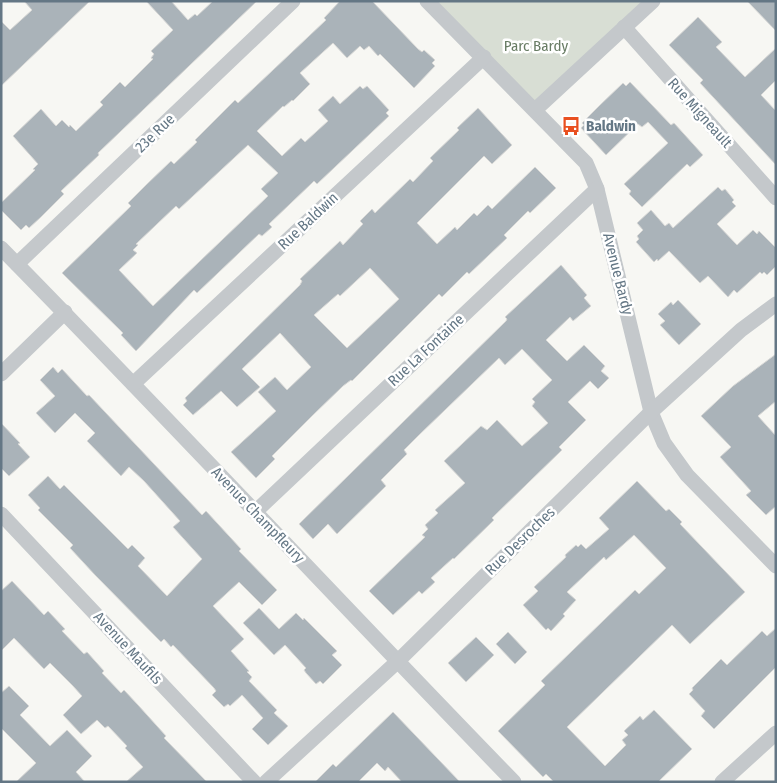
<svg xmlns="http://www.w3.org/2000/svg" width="777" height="783" font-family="'Fira Sans Condensed',sans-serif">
  <rect width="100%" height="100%" fill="#f7f7f3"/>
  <polygon fill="#d8ded4" points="427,1 653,1 535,110"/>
  <g fill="#aab3b9" stroke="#d8d8d6" fill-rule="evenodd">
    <polygon points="24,1 90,1 1,86 1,21 10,30 32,10"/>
    <polygon points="146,1 171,1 188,20 195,14 197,16 213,1 257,1 98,153 99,155 61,191 64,194 41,217 29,228 26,225 21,230 1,210 1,203 35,170 33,169 38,164 13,136 41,109 56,126 62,120 69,127 70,125 76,131 103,105 100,102 120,82 125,87 153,59 151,58 154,54 151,51 173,30"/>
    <path d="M340 1H372L418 49 422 52 424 50 435 60 432 63 435 66 414 88 380 54 378 56 369 46 364 50 360 46 347 58 333 43 300 73 310 84 293 101 292 100 284 107 283 106 257 131 282 156 301 138 305 142 328 121 318 110 333 96 340 104 360 86 363 89 367 86 389 110 386 113 389 116 317 184 314 181 312 183 269 224 272 227 262 236 259 234 197 293 194 290 136 351 121 335 123 333 62 273 131 206 128 203 146 185 171 161 174 164 197 142 195 140 235 100 238 103 326 20 324 18ZM248 145 278 173 261 189 268 196 153 306 119 270 137 253 133 250 138 245 136 244 176 206 179 209Z"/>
    <polygon points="747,1 776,1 776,31"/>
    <polygon points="698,17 722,42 716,47 745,77 776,48 776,80 761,95 776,111 776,165 700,83 703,80 669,45"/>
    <polygon points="630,82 671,125 674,123 703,155 690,167 687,164 642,207 629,194 631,191 624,184 668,143 648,122 642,127 638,124 606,155 581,128 584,125 582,123 599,106 623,83 626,86"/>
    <path d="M478 108 512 145 492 164 484 156 417 223 437 244 455 227 457 230 474 213 477 216 488 205 492 209 535 167 556 188 530 213 528 211 504 235 507 238 469 274 467 272 442 297 439 294 352 381 351 380 343 386 313 415 272 456 275 459 256 478 231 452 276 411 258 392 275 377 287 390 311 367 280 333 242 369 260 387 237 407 221 391 193 415 183 405 187 401 185 398 300 285 302 281 300 279 340 241 343 245 363 224 360 221 372 209 375 213 410 179 413 182 433 161 430 158 459 130 457 128ZM370 268 399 299 347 348 314 315 338 294 340 296Z"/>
    <polygon points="718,187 722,191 725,189 734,200 732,202 736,206 717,224 737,245 753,230 757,234 759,231 776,248 776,266 767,275 764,272 762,274 760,272 737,293 734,290 728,297 708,276 700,283 669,251 658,261 657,259 654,262 636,242 639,239 637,236 643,230 637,223 651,210 665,226 669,223 673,228"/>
    <polygon points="561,265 587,295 584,298 591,306 573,321 570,317 546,340 567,361 584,345 605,366 601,371 609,378 598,389 590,381 568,402 586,420 559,447 562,450 492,518 494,520 454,559 453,558 431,578 435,582 422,594 419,591 393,615 369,591 425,537 422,535 428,529 425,525 438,513 435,510 465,483 444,461 481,426 487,430 497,420 522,446 548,423 532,406 535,402 532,399 552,380 522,349 505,365 499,358 419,435 404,450 407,454 381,480 386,486 337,534 328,524 313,539 299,524 506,321 507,319 505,317"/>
    <polygon points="678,300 701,324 679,345 660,325 665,321 658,314 671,302 673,305"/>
    <polygon points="776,354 776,401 758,416 776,436 776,506 766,515 746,495 751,491 720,457 731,447 701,416 733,386"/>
    <polygon points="53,367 58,373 62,369 87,396 89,395 202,515 206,511 241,549 239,551 277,590 262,605 239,582 213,606 244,639 231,651 249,671 247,672 252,677 249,681 277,710 274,713 288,726 268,745 252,729 263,718 242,695 230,706 228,704 224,707 212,695 216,691 214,688 173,645 171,647 164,639 161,642 95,575 70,548 73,545 38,510 40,508 28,495 48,476 60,489 64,485 128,549 132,545 145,558 138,566 167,596 202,559 173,527 180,521 144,481 129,467 121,476 87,441 95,433 75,413 55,433 36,413 55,396 40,380"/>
    <polygon points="1,423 20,443 18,444 30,457 9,476 1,468"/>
    <polygon points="637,481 666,511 669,509 682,522 680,524 745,592 690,644 672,625 567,727 605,766 626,745 622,740 628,735 624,731 640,716 643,720 654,710 692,749 658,782 554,782 546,774 543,777 498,731 545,685 541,681 635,590 639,594 666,568 634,535 606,560 604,557 567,592 576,600 563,614 565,616 551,631 548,628 546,630 523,605 538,591 534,587 566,557 565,555 576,545 578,547 581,544 586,549 609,529 599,518"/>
    <polygon points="12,581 44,615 48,611 65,629 62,631 84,654 87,652 104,671 102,673 121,693 124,690 138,705 166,736 164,738 207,782 126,782 143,767 125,748 127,746 108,726 105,728 97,720 81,734 63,715 82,696 73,686 50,663 44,669 14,638 1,651 1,591"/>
    <polygon points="259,608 279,629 296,613 303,620 304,618 337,651 332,655 342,665 323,684 320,681 316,684 306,673 304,670 306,668 285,645 274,655 243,623"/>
    <polygon points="776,628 776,667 714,729 701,716 705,711 689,694 693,690 692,688 721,659 727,665 762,631 767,636"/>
    <polygon points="508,632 527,652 515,664 496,644"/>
    <polygon points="476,637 494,655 466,682 448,663"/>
    <polygon points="9,686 29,706 20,715 50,746 67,730 92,756 76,772 85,782 16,782 36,763 1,728 1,693"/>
    <polygon points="393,712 460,782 402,782 388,767 385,771 377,763 358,782 315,782 333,764 336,767"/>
  </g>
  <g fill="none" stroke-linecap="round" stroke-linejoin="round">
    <g stroke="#c4c8cb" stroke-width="15">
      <polyline points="427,1 586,163 597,189 651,412 664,443 687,475 776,566"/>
      <polyline points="624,27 776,198"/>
      <polyline points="535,110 653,1"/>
      <path d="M1 248C174 424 342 605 514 782"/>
      <polyline points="17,264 293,1"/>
      <polyline points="1,374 65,312"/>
      <polyline points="133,384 484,57"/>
      <polyline points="255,512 597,189"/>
      <polyline points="1,514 254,782"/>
      <polyline points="266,782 397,662 651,412 741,330 776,304"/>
      <polyline points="722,782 776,733"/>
    </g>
  </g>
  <defs>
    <g id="bus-bare" transform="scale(1.5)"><path d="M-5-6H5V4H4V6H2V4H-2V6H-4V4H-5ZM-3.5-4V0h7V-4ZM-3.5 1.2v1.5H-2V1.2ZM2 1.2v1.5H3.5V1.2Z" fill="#e95020" stroke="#fff" stroke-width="2.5" paint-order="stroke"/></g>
  </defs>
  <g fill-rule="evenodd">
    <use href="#bus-bare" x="571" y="126"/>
  </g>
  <g text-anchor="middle" stroke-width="5" stroke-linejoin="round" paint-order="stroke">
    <g font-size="15" fill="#687c64" stroke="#fff">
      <text x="536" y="51">Parc Bardy</text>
    </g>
    <g font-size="15" fill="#647785" stroke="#fff">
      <text transform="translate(700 113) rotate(48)" y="5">Rue Migneault</text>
      <text transform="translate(155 133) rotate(-44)" y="5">23e Rue</text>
      <text transform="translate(308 221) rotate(-43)" y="5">Rue Baldwin</text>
      <text transform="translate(618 274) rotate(76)" y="5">Avenue Bardy</text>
      <text transform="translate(426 350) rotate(-43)" y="5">Rue La Fontaine</text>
      <text transform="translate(258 515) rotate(46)" y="5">Avenue Champfleury</text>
      <text transform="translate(520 541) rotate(-44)" y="5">Rue Desroches</text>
      <text transform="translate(128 648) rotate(47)" y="5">Avenue Maufils</text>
    </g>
    <g font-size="15" font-weight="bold" fill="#647785" stroke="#fff" text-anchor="start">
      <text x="586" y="131">Baldwin</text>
    </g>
  </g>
  <rect width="777" height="783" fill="none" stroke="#647785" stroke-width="5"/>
</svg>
